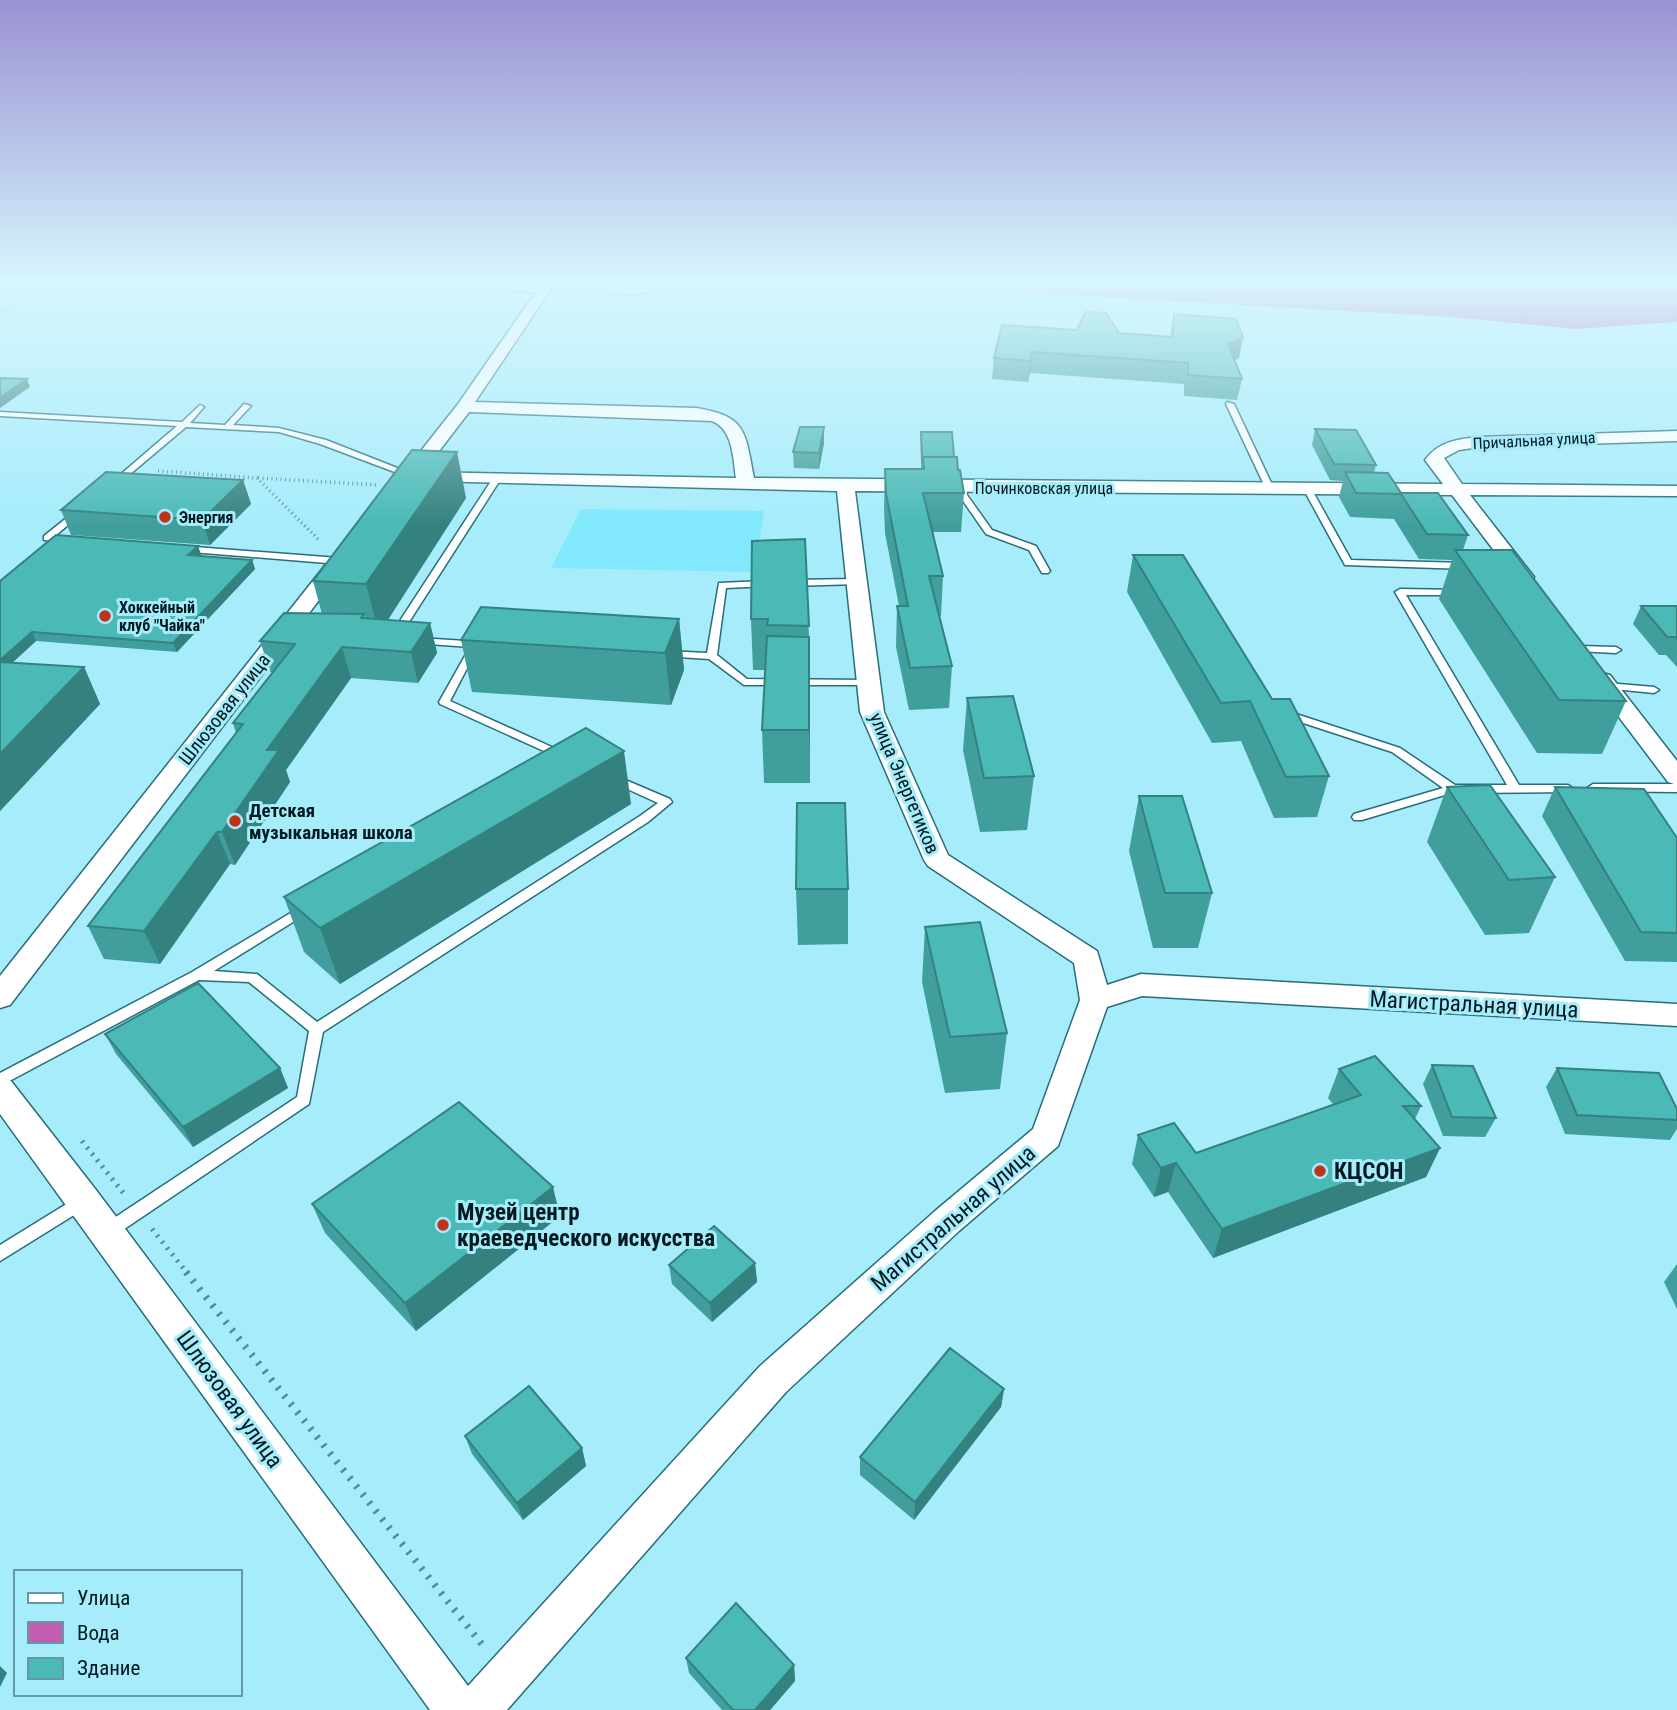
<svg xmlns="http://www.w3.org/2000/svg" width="1677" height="1710" font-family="'Roboto Condensed',sans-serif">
  <rect width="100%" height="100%" fill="#a6ecfb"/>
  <polygon fill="#81e8fd" points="581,509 764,511 755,572 551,568"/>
  <polygon fill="#c25db3" points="906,286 1677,286 1677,322 1575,329 1451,317"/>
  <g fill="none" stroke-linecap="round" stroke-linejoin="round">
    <g stroke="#276d7b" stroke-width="3">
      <g id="service">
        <polygon points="476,286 545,289 548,291 545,293 479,288"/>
        <polygon points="1227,402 1234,404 1274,489 1273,491 1266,489 1226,404"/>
        <polygon points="244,404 251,406 233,425 279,428 326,440 415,475 408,477 320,444 279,432 186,427 116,486 113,485 113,481 177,426 0,416 0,412 182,422 200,405 204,407 190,423 225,425"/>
        <polygon points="495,475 502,477 402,633 397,636 393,635 392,633"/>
        <polygon points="960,485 966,485 967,495 992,530 1036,546 1050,571 1048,573 1042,573 1029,550 986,534 959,495"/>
        <polygon points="1308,487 1312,490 1351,560 1467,563 1472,566 1467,569 1345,565 1304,490"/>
        <polygon points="74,512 81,514 55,536 70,538 70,542 44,540 44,536"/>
        <polygon points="182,546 339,558 344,561 339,564 179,551 179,547"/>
        <polygon points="856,579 859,580 859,584 791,586 786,583 791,580"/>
        <polygon points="765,581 768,582 768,586 726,588 717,655 747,679 869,680 874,683 873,685 744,685 709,659 663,656 662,654 667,651 707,653 719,583"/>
        <polygon points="1400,589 1461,590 1463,592 1458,595 1406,595 1519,785 1568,785 1574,789 1572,792 1458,793 1453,796 1448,794 1362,820 1354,820 1352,817 1354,814 1443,788 1392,752 1282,716 1281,714 1282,712 1290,712 1400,748 1455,785 1507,785 1395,592"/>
        <polygon points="419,638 482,642 482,646 476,647 477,649 450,701 565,753 567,755 565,757 557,757 440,704 439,702 470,647 415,643 414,641"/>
        <polygon points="1579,646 1616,647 1621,650 1616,653 1575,651 1574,649"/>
        <polygon points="1607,683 1654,687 1659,690 1654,693 1603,688 1602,686"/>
        <polygon points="616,776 670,799 672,802 648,822 323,1032 309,1104 114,1236 108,1238 102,1236 100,1231 102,1226 297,1097 309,1031 249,982 199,980 0,1086 0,1073 192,972 304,905 310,909 309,912 214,971 257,974 317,1022 640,816 658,803 612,782 610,780 612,778"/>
        <polygon points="1593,784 1677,784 1677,792 1589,791 1587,788"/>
        <polygon points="81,1195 87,1197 89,1202 87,1207 0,1261 0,1245"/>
      </g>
    </g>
    <g stroke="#276d7b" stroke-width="3">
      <g id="minor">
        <path d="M540 286H553L475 402 696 408C747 416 745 432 754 478L1443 484 1425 460C1439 441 1458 439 1480 437L1677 431V441L1480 447 1459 450 1444 458 1462 484 1677 486V496L1470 495 1534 577 1531 581H1517L1452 495 855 491 884 712 948 855 1097 951 1107 985 1141 974 1677 1004V1026L1142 996 1107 1007 1058 1146 959 1231 786 1392 507 1710H430L0 1114V1078L11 1081 96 1190 468 1686 760 1366 935 1211 1033 1129 1080 1000 1074 963 928 866 924 860 860 712 837 491 427 481 419 477 414 483H402L399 479 402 475 458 404ZM469 412 712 421C733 429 733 458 736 478L423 472Z"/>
        <path d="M599 286H656C643 298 613 296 599 286Z"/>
        <polygon points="338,556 348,562 345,566 10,1005 0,1008 0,976 331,558"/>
        <polygon points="1602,673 1610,675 1677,761 1677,785 1668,782 1591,680 1594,675"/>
      </g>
    </g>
    <polyline stroke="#588994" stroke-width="2.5" stroke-dasharray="1 2.5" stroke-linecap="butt" points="0,314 46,286"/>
    <g stroke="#588994" stroke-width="3.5" stroke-dasharray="1 3.5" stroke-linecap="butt">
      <polyline points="158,471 257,478 319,540"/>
      <polyline points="258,478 378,485"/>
    </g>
    <g stroke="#588994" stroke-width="5" stroke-dasharray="2 6" stroke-linecap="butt">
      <polyline points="82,1141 125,1195"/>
      <polyline points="152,1229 188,1274"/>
    </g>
    <polyline stroke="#588994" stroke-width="7" stroke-dasharray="2.5 8" stroke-linecap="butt" points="186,1272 484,1647"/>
    <use href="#service" fill="#fff" fill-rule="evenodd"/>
    <use href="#minor" fill="#fff" fill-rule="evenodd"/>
  </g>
  <g fill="#409f9d">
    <polygon points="1174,314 1239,358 1235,360 1242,379 1237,400 1184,396 1184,384 1030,373 1028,382 992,379 994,358 1119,333 1170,336"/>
    <polygon points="1315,429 1376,465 1374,473 1401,493 1468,535 1463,550 1626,701 1602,754 1537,753 1439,599 1452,560 1419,559 1394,519 1350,517 1339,497 1343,481 1330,480 1312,445"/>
    <polygon points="921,432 954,457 964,493 961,532 932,532 943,576 941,616 940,616 952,666 949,708 909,710 896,647 897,606 899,606 885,533 884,507 885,469 921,469"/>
    <polygon points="824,443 819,469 794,468 793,452"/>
    <polygon points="243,480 251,504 210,545 71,535 61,510"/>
    <polygon points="466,498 387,620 430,623 437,653 418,683 351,678 286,770 290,782 235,865 230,864 160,964 104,959 88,926 236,733 233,723 273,672 270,672 260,641 322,614 313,581"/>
    <polygon points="805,539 809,637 810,783 764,783 762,730 765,670 753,670 751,619"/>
    <polygon points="198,546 201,555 200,556 252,560 255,569 177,652 36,641 12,663 84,667 100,704 0,811 0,581"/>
    <polygon points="1133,555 1272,699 1329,776 1317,817 1274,818 1241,741 1212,743 1127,592"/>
    <polygon points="1641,606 1677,606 1677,667 1666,655 1659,655 1633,624"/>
    <polygon points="679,619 684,670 671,705 472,692 461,640"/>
    <polygon points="967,698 1034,776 1027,830 980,832 963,750"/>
    <polygon points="1447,787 1555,877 1529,933 1485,935 1427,842"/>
    <polygon points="1555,787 1677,838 1677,962 1625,961 1542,816"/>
    <polygon points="1139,796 1212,893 1198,948 1153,948 1129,851"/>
    <polygon points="631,804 340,984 304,952 284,897"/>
    <polygon points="796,889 848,889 848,944 798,945"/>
    <polygon points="925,927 1007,1033 1000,1089 945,1093 922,982"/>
    <polygon points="105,1034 280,1068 288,1088 193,1147 116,1054"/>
    <polygon points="1432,1065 1496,1118 1485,1137 1443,1136 1423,1084"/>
    <polygon points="1557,1068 1677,1109 1677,1129 1670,1140 1565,1134 1546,1087"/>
    <polygon points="1339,1069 1421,1106 1415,1119 1440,1148 1426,1177 1213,1258 1168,1192 1154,1197 1132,1164 1138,1135 1196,1153 1333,1104 1328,1098"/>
    <polygon points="312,1204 560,1216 416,1331 325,1233"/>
    <polygon points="755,1263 757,1282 712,1322 672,1284 669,1265"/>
    <polygon points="1677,1264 1677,1309 1664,1282"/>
    <polygon points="1004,1389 1001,1407 914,1520 860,1475 860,1457"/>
    <polygon points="465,1436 582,1448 586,1466 523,1520 472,1454"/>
    <polygon points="686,1658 794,1665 795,1681 770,1710 722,1710 689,1673"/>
  </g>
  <g fill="#34827f">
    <polygon points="1243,338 1239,358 1224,365 1228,344"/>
    <polygon points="1032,352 1030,373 1028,382 1030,361"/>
    <polygon points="27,379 30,387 0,408 0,398"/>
    <polygon points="824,427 824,443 819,469 819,453"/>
    <polygon points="457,452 466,498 379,634 366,584"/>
    <polygon points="243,480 251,504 210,545 202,520"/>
    <polygon points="198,546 201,555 191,564 188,555"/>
    <polygon points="252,560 255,569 177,652 173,643"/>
    <polygon points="679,619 684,670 671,705 665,653"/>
    <polygon points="430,623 437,653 418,683 411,652"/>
    <polygon points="32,632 36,641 0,674 0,660"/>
    <polygon points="809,637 810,688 810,783 809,730"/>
    <polygon points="342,647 351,678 286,770 290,782 235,865 222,832 267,750"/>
    <polygon points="84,667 100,704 0,811 0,754"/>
    <polygon points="624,751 631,804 340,984 320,928"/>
    <polygon points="217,832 230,864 160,964 144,931"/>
    <polygon points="280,1068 288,1088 193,1147 183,1127"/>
    <polygon points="1440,1148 1426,1177 1213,1258 1222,1229"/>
    <polygon points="1176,1163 1168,1192 1154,1197 1161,1168"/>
    <polygon points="553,1187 560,1216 416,1331 405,1303"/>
    <polygon points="755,1263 757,1282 712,1322 710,1303"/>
    <polygon points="1004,1389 1001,1407 914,1520 915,1502"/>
    <polygon points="582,1448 586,1466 523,1520 517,1503"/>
    <polygon points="794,1665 795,1681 770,1710 755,1710"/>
    <polygon points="0,1666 7,1673 0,1687"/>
  </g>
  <g fill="#4bb9b6" stroke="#34827f" stroke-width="2">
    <polygon points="1085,312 1106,313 1119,333 1173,337 1174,314 1236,319 1243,338 1228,344 1242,379 1188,375 1188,363 1032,352 1030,361 994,358 1002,325 1077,330"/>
    <polygon points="0,378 27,379 0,398"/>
    <polygon points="800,427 824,427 819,453 793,452"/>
    <polygon points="1315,429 1356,430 1376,465 1334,464"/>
    <polygon points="921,432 952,432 954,457 923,457 923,461 922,461"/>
    <polygon points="412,450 457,452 366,584 313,581"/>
    <polygon points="923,457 957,457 958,470 960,470 964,493 923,493 943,576 929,576 952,666 910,668 897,606 908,606 886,494 885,469 924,469"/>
    <polygon points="106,472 243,480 202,520 61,510"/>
    <polygon points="1345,472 1388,473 1401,493 1438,493 1468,535 1427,534 1401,494 1356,493"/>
    <polygon points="56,535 198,546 188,555 252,560 173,643 32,632 0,660 0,581"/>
    <polygon points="805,539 809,626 767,625 768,619 751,619 752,541"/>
    <polygon points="1455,550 1512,550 1626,701 1559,700"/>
    <polygon points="1133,555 1183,555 1272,699 1290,699 1329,776 1286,777 1250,701 1221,703"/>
    <polygon points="1641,606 1677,606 1677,639 1675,637 1667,637"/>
    <polygon points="481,607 679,619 665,653 461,640"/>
    <polygon points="284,613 364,614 361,618 430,623 411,652 342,647 267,750 279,750 222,832 217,832 144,931 88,926 243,724 233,723 295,644 260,641"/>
    <polygon points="767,636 809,637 809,730 762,730"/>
    <polygon points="0,662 84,667 0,754"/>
    <polygon points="1013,696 1034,776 984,778 967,698"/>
    <polygon points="586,728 624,751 320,928 284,897"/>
    <polygon points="1490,785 1555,877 1509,880 1447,787"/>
    <polygon points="1555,787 1644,789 1677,838 1677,933 1641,932"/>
    <polygon points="1139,796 1182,796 1212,893 1165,893"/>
    <polygon points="797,803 845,803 848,889 796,889"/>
    <polygon points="980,922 1007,1033 950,1037 925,927"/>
    <polygon points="198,983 280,1068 183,1127 105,1034"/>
    <polygon points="1375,1056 1421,1106 1403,1106 1440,1148 1222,1229 1176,1163 1161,1168 1138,1135 1174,1123 1196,1153 1361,1095 1339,1069"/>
    <polygon points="1432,1065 1473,1066 1496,1118 1452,1117"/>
    <polygon points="1557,1068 1659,1073 1677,1109 1677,1120 1577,1115"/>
    <polygon points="459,1102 553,1187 405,1303 312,1204"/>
    <polygon points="714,1226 755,1263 710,1303 669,1265"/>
    <polygon points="950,1348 1004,1389 915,1502 860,1457"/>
    <polygon points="529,1386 582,1448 517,1503 465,1436"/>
    <polygon points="736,1603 794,1665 755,1710 733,1710 686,1658"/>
  </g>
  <linearGradient id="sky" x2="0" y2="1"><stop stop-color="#9991d3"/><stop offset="0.54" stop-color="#d7f6fd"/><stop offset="1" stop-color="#d7f6fd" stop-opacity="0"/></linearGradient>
  <rect width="1677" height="525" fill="url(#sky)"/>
  <g fill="#bf3418" stroke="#a6ecfb" stroke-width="2.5">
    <circle cx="165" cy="517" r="7"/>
    <circle cx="105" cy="616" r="7"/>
    <circle cx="235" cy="821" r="7"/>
    <circle cx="1320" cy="1171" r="7"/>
    <circle cx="443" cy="1225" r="7"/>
  </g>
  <g text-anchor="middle" stroke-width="6" stroke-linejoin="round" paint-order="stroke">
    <g font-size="16" fill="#001a20" stroke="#a6ecfb">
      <text transform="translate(1534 440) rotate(-3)" y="6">Причальная улица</text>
      <text x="1044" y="494">Починковская улица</text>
    </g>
    <g font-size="16" font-weight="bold" fill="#001a20" stroke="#a6ecfb" text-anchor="start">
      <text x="179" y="523">Энергия</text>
      <text x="119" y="613">Хоккейный<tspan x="119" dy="18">клуб "Чайка"</tspan></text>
    </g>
    <g font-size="19" fill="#001a20" stroke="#a6ecfb">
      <text transform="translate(224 709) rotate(-52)" y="7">Шлюзовая улица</text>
      <text transform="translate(905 783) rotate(67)" y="7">улица Энергетиков</text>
    </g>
    <g font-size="19" font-weight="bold" fill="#001a20" stroke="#a6ecfb" text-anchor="start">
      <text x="249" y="817">Детская<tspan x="249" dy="22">музыкальная школа</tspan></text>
    </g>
    <g font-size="23" fill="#001a20" stroke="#a6ecfb">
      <text transform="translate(1474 1004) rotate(3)" y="8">Магистральная улица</text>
      <text transform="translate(953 1218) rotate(-41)" y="8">Магистральная улица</text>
      <text transform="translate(230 1399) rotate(54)" y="8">Шлюзовая улица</text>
    </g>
    <g font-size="23" font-weight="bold" fill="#001a20" stroke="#a6ecfb" text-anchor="start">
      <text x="1334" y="1179">КЦСОН</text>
      <text x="457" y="1220">Музей центр<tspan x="457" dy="26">краеведческого искусства</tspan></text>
    </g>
  </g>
  <rect x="14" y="1570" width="228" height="126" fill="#a6ecfb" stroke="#6498a3" stroke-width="2"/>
  <rect x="28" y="1593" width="35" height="10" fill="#ffffff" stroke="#6498a3" stroke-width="2"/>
  <text x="77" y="1605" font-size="21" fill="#001a20">Улица</text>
  <rect x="28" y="1622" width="35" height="21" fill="#c25db3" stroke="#6498a3" stroke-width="2"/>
  <text x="77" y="1640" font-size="21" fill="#001a20">Вода</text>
  <rect x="28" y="1658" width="35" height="21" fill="#4bb9b6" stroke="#6498a3" stroke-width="2"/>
  <text x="77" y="1675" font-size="21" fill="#001a20">Здание</text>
</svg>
